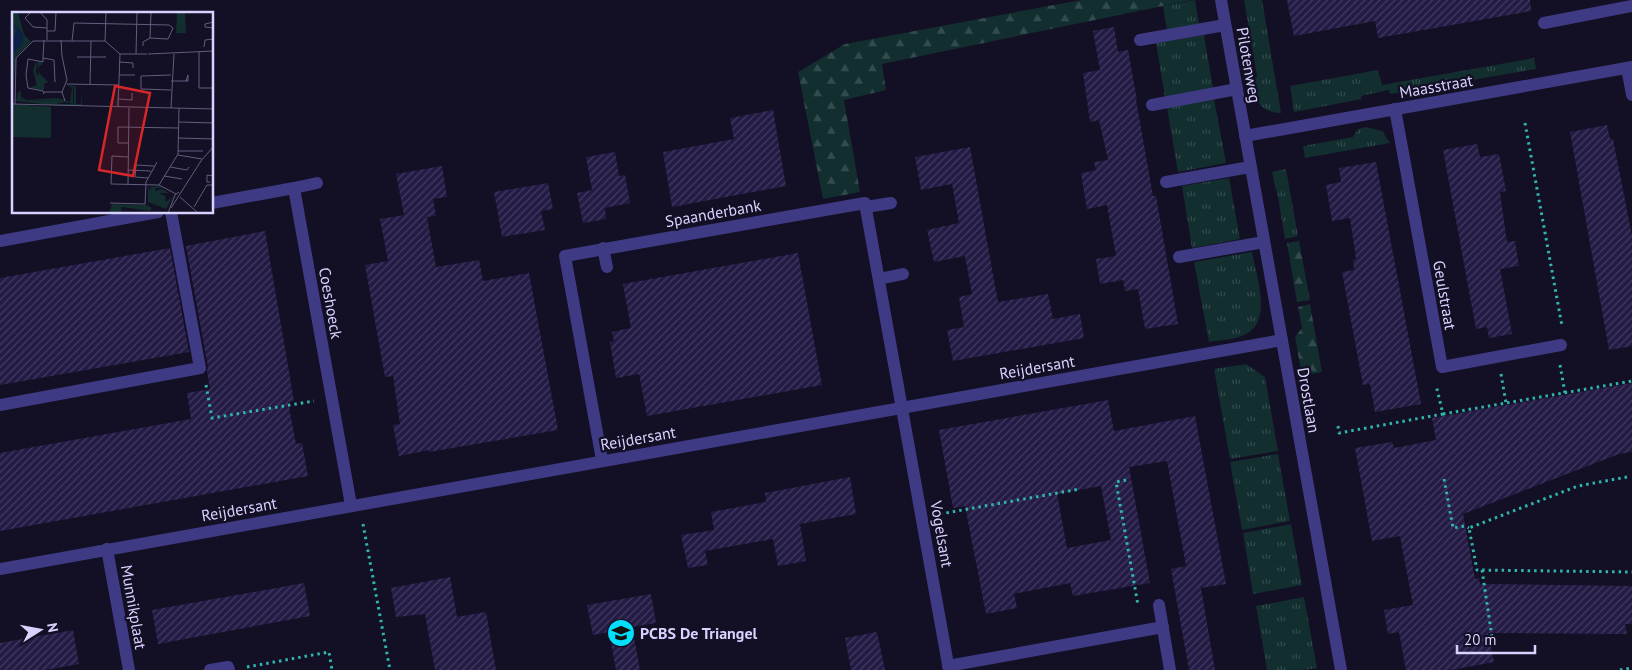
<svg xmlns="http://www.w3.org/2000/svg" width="1632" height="670" font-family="'PT Sans',sans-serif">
  <defs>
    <pattern id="grass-tufts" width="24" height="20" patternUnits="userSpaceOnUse" patternTransform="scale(1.25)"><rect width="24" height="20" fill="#122e2e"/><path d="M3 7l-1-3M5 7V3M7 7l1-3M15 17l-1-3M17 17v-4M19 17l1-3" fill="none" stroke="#344b4d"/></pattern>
    <pattern id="forest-firs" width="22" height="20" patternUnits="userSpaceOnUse" patternTransform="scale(1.25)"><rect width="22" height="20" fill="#122e2e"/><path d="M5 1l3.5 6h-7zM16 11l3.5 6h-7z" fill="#344b4d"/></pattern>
    <pattern id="building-hatch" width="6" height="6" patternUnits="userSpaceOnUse" patternTransform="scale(1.25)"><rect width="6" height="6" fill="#241b45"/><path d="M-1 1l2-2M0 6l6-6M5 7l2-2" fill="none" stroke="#433b61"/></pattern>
  </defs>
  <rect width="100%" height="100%" fill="#130f24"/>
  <g fill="url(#grass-tufts)">
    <polygon points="1195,0 1199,24 1167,30 1163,6"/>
    <path d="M1244 0H1262L1281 113C1263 113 1254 101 1250 85L1257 76Z"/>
    <polygon points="1204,35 1213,88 1165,97 1156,43"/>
    <polygon points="1534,58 1536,69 1390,94 1389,90 1361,96 1362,99 1294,112 1290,86 1378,70 1382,85"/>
    <polygon points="1214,99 1226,163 1178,172 1167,108"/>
    <polygon points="1366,127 1382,131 1390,143 1305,158 1303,146 1353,137 1358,129"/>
    <polygon points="1286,169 1298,236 1285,239 1277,191 1276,191 1272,172"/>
    <polygon points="1229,178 1240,239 1192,248 1182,186"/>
    <path d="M1252 252C1256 276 1274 322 1244 335 1234 340 1220 340 1209 342L1194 262Z"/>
    <polygon points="1246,364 1265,377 1278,451 1230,459 1214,369"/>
    <polygon points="1278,454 1290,521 1242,530 1230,462"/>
    <polygon points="1291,524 1302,585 1253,594 1243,533"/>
    <polygon points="1304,597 1317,668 1303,670 1267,670 1256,606"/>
  </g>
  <g fill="url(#forest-firs)">
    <polygon points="1081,0 1192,0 882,64 886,90 844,100 860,192 823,199 798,72 845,44"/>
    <polygon points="1299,241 1310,300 1297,302 1287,243"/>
    <polygon points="1310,304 1322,372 1302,376 1295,337 1302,328 1298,307"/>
  </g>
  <g fill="url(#building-hatch)" fill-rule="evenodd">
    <polygon points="1287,0 1530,0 1531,11 1378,38 1375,21 1294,36"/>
    <polygon points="1114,27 1118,52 1128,50 1137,100 1136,100 1153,196 1156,196 1178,324 1145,329 1138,289 1125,291 1123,280 1100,284 1096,259 1116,256 1107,205 1087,209 1081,173 1096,170 1094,162 1108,160 1099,120 1090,122 1083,73 1100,70 1093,31"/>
    <polygon points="773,110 786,186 672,207 663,152 734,139 730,118"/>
    <polygon points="1607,125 1610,139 1613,139 1632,236 1632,346 1609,350 1570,132"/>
    <polygon points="1477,144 1480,157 1499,154 1506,191 1500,192 1507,242 1515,241 1519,266 1500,269 1512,334 1489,338 1487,327 1476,329 1443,150"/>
    <polygon points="970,147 998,302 1048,294 1053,319 1080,314 1084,338 953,361 947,330 964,327 959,297 972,294 965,256 934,262 927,230 959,223 952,184 921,190 915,157"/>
    <polygon points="615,152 619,176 625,175 630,203 605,208 606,219 583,223 577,193 592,190 586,157"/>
    <polygon points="1376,162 1421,404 1375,412 1370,384 1363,385 1342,272 1354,270 1353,260 1356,259 1350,218 1332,221 1326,185 1341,182 1339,168"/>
    <polygon points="442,166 447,197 433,199 436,216 427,217 436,267 479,260 483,281 529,273 558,430 429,452 429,450 399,456 393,425 400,424 393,376 385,377 365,265 388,261 380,219 404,215 396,174"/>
    <polygon points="548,183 553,209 541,211 545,230 502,237 494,192"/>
    <polygon points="265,231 294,401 288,402 296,444 302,443 308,476 0,531 0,453 191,419 187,393 210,389 207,372 208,367 186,246"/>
    <polygon points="170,248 189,352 0,385 0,278"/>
    <polygon points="798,253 822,385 647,416 639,374 616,378 610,342 614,341 612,332 631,328 623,284"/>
    <polygon points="1632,383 1632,452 1619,454 1463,514 1475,579 1479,578 1480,584 1632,586 1632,624 1625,624 1627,634 1488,633 1494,662 1451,670 1406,670 1399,632 1388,634 1384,610 1413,605 1400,536 1372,541 1355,448 1392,442 1394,448 1436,440 1432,418"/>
    <path d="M1108 400 1114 431 1195 416 1226 584 1201 588 1215 670H1189L1171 569 1186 566 1167 461 1129 467 1150 583 1073 596 1070 583 1014 594 1017 608 986 614 965 506 953 508 939 430ZM1101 486 1111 540 1067 548 1057 494Z"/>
    <polygon points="850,477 856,514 800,524 806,561 778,566 773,539 705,551 708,565 688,568 681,535 714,530 711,512 766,502 765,493"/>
    <polygon points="450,577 457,617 486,612 496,670 435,670 425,614 396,617 391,588"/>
    <polygon points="304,583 310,616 158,644 152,610"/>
    <polygon points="651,594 656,623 632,627 640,670 616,670 609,632 593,635 587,605"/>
    <polygon points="73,630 79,664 45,670 0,670 0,643"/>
    <polygon points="877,632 885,670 851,670 845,638"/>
  </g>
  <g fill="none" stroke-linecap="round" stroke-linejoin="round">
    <g stroke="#30b5af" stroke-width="3" stroke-dasharray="2.5 4" stroke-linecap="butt">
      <polyline points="1525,123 1562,326"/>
      <polyline points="1560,365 1565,393"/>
      <polyline points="1501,374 1506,403"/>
      <polyline points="206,385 212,418 314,401"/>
      <polyline points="1443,414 1632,381"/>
      <polyline points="1338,426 1339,433 1443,414 1436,385"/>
      <polyline points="1627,477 1578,486 1469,528 1477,570 1632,572"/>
      <polyline points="1444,479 1453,528 1465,526 1469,528"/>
      <polyline points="1126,480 1116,482 1138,605"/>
      <polyline points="940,514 1080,489"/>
      <polyline points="363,524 390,670"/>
      <polyline points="1482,570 1493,644"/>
      <polyline points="247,667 329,652 332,670"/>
      <polyline points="1620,670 1631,668"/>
    </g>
    <g stroke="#3e3a83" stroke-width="12">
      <polyline points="1544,23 1632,6"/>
      <polyline points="1140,40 1225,25"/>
      <polyline points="1152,105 1237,89"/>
      <polyline points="1166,182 1250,167"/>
      <polyline points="294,188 317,183"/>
      <polyline points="866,207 891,203"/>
      <polyline points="603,248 607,267"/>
      <polyline points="1179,257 1264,242"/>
      <polyline points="879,279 903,274"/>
      <polyline points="0,405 200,368 171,212"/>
    </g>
    <g stroke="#3e3a83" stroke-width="12">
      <polyline points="1627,68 1632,95"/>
      <polyline points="1395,109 1442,367 1561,345"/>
      <polyline points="1245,136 1632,67"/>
      <polyline points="212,203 294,188 351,505"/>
      <polyline points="0,241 158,212"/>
      <polyline points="602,460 565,256 865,203 949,670"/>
      <polyline points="107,549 129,670"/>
      <polyline points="0,569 1282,340"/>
      <polyline points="1159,605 1170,670"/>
      <polyline points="948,666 1163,627"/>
      <polyline points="210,670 228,667 229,670"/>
    </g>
    <polyline stroke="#3e3a83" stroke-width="12" points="1221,0 1341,670"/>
  </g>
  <defs>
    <g id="school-disc" transform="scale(1.4375)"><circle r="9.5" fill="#02dffb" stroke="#130f24"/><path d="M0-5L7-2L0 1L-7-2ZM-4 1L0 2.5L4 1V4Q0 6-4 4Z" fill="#111"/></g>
  </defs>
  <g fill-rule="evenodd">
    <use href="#school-disc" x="621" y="633"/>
  </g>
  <g text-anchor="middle" stroke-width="4.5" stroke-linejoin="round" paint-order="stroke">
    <g font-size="16" fill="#d8d2ff" stroke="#130f24">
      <text transform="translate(1249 65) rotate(80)" y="6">Pilotenweg</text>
      <text transform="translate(1436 86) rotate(-10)" y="6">Maasstraat</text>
      <text transform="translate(713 213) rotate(-10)" y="6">Spaanderbank</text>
      <text transform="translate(1445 295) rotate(80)" y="6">Geulstraat</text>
      <text transform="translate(331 303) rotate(80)" y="6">Coeshoeck</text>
      <text transform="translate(1037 367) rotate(-10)" y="6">Reijdersant</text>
      <text transform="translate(1309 400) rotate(80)" y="6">Drostlaan</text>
      <text transform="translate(638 438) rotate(-10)" y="6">Reijdersant</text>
      <text transform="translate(239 509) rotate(-10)" y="6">Reijdersant</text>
      <text transform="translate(942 534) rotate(80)" y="6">Vogelsant</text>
      <text transform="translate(134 607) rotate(80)" y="6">Munnikplaat</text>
    </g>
    <g font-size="16" font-weight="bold" fill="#d8d2ff" stroke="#130f24" text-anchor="start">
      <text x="640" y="639">PCBS De Triangel</text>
    </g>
  </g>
  <g transform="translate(12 12)">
    <rect width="201" height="201" fill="#130f24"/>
    <path d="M165 0H173L174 21H164ZM62 74H64V92H69L70 79V93H104L106 80V93H38L4 89 6 79 8 86 16 89 45 88 53 90 45 92H62ZM0 92 39 95V126L0 125ZM136 174 138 179 139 175 146 174 150 176H143V179L150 177 157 181H147L153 184 154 190 161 184 154 197 136 190Z" fill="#122e2e"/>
    <path d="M24 49 25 52 24 60 26 65V49L31 52 27 54 26 60 36 70 32 72V78L17 76 25 73 21 59ZM55 73 61 74V92L45 88 16 89 8 86 6 80 9 79V85L15 88 46 86 58 90 60 76ZM100 192 135 193 140 196 138 199 110 195 109 201H97Z" fill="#122e2e"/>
    <path d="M0 0H6L12 22 19 30 4 45 0 91Z" fill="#122e2e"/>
    <path d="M0 0 1 12 11 21V32L2 40 0 68V28L5 18 0 14Z" fill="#0c2146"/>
    <path fill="none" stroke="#625d7c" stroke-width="1" d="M19 0 13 6 21 15 35 16M28 0 35 8V28M202 10 193 12V15L202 16M35 19H43L44 0M138 26 139 0M49 28 50 44M60 29 62 11 157 13 161 16 156 27 138 26 131 30V34M93 29 94 0M93 29 108 42M192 35 193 28 202 27M187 39V76H202M108 42H135M124 42 125 0M136 42 202 39M50 44 55 68 50 80 53 89M65 45H94M31 46V50L16 47 14 63 16 76 31 79 32 82M31 46 42 48 43 70M31 46 32 28M107 50 121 51V56M107 63H123M159 69H176V63L174 69M55 72 107 73M78 73 79 29M159 78 129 77V64L159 63M32 80H50M107 87 120 88V81M0 92 202 97M3 92 4 46 21 29H93M106 95 108 42M159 96 162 42M167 110 202 111M166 126 202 127M117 131H106V115L166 116M166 139H191M166 143 190 147M116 145 100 144 99 172 147 173 164 182M188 150 202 134M158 155 175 158 177 155M116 158 139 159M152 164 170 167M136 166 123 165 124 153 142 154M198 170H195V163L202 164M116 172 117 96M147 173 166 142 167 96M168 185 186 201M98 191 133 192 134 170 145 150M182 195 195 173H202M159 196 189 149M156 201 163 183 167 180"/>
    <path fill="#d62828" fill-opacity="0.15" stroke="#d62828" stroke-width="2.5" d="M103 74 138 81 121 164 87 158Z"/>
    <rect width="201" height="201" fill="none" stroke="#d8d2ff" stroke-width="2.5"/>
  </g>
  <g transform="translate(40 630) rotate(79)" stroke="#130f24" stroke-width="4" paint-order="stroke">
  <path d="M0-4L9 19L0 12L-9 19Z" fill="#d8d2ff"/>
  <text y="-8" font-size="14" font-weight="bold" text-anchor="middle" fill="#d8d2ff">N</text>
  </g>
  <path d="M1457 645v8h78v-8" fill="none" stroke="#d8d2ff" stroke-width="2.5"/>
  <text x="1464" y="645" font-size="15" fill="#d8d2ff" stroke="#130f24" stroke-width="4" paint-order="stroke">20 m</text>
</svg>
